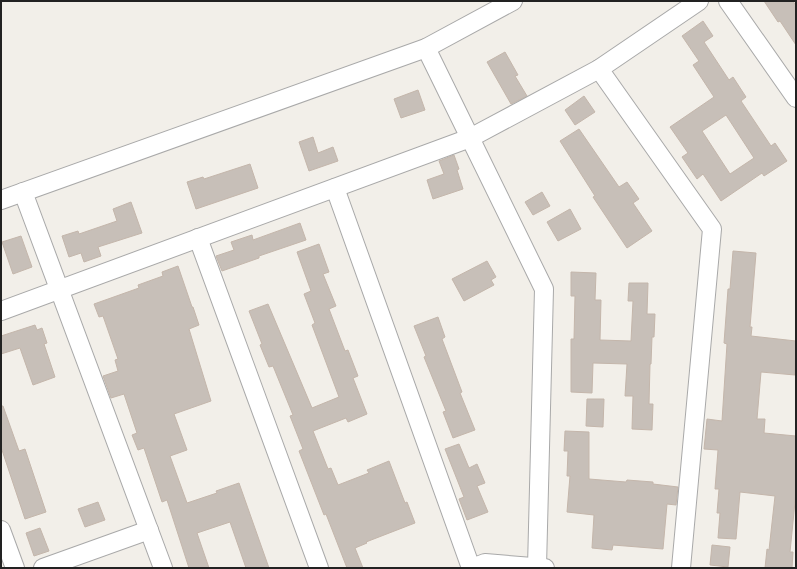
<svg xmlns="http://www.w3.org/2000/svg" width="797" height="569" font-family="Signika,sans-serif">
  <rect width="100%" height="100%" fill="#f2efe9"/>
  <g fill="#c7bfb8" stroke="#c4b6ab" fill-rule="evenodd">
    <polygon points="764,1 793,1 796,6 796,45 780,21 778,22"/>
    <path d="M703 21 713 36 704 42 729 80 733 77 746 97 741 101 771 146 775 143 787 161 764 176 762 173 721 201 703 174 697 179 682 157 688 153 670 127 714 97 693 65 699 61 682 36ZM726 115 754 158 730 174 702 131Z"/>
    <polygon points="505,52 518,75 515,76 527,96 511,104 487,62"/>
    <polygon points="418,90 425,110 401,118 394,99"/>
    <polygon points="584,96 595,112 575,125 565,110"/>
    <polygon points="579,129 619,187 627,182 639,199 633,203 652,231 627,248 593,197 595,196 560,141"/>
    <polygon points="313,137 318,153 333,147 338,161 309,171 299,142"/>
    <polygon points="454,155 459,169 457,170 463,189 433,199 427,180 444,174 439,161"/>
    <polygon points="250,164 258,188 196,209 187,182 203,177 204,179"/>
    <polygon points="542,192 550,206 533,215 525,202"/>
    <polygon points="131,202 142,233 98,247 101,256 84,262 81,253 69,257 62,236 78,231 79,234 117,221 113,209"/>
    <polygon points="570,209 581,229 558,241 547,222"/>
    <polygon points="300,223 306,240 259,256 259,258 222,271 216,256 234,250 231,242 252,235 253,240"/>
    <polygon points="21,236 32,267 13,274 2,242"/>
    <polygon points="319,244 329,272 323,274 336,306 329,309 345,351 348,350 358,376 353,378 367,414 348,422 346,418 313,431 328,469 331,468 338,485 369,473 367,470 389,461 405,503 407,502 415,523 366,542 367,543 355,548 363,568 347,568 326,514 324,515 299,451 303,449 290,416 293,415 273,366 269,367 260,345 262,344 249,311 268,304 312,408 339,397 312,325 315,323 304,294 311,291 297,252"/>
    <polygon points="733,251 756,253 750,327 752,327 751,336 796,341 795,375 761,372 757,419 765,419 764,433 796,436 796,492 790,552 793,552 792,568 765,568 767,549 769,550 775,496 740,492 736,539 718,538 720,513 717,513 719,489 715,489 718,450 704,449 707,419 722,421 727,344 724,343 728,289 730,289"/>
    <polygon points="487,261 496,277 491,280 494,285 464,301 452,279"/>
    <polygon points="178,266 192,307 193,307 199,325 189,329 211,401 174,414 187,450 170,456 187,503 217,493 216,491 239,483 269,568 246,568 230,522 197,533 209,568 189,568 167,500 162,502 144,448 138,450 132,435 137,433 124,394 111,398 103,376 118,371 115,360 118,359 103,316 99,317 94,304 139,288 138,285 163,276 162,272"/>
    <polygon points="571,272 596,273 595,300 601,300 600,340 631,341 633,301 628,301 629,283 648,283 647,314 655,314 654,337 652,337 651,364 650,364 649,404 653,404 652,430 632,429 633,396 625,396 627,364 593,363 592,393 571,392 571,339 574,339 575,296 571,296"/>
    <polygon points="438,317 445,337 442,339 462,392 460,393 475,430 453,438 443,412 446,411 424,357 426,356 414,326"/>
    <polygon points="35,325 37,330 42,328 47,343 44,344 55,377 33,385 20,348 1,354 1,336"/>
    <polygon points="587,399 604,399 603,427 586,426"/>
    <polygon points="1,406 3,406 19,451 25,449 46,512 25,519 1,447"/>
    <polygon points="565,431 589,432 589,479 626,482 627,480 653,482 653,484 678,487 676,505 667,504 663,549 613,545 612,550 592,548 594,515 567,512 570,476 567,476 568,451 564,451"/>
    <polygon points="459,444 469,468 477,464 485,483 477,486 488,512 467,520 459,499 464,497 445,449"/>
    <polygon points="98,502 105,520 85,527 78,509"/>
    <polygon points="40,528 49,551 34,556 26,533"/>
    <polygon points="712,545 730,547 728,567 710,565"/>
  </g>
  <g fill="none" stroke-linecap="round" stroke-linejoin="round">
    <g stroke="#a9a9a9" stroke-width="20">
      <g id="minor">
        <polyline points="728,1 796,98"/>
        <polyline points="426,48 544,289 537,567"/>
        <polyline points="599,69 712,229 681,568"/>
        <polyline points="335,188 471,568"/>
        <polyline points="23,192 163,568"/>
        <polyline points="1,200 426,48 513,1"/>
        <polyline points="198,238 319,568"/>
        <polyline points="1,311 470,138 599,69 699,1"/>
        <polyline points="1,530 15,568"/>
        <polyline points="43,568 149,530"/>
        <polyline points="472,568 485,563 545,568"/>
      </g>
    </g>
    <use href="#minor" stroke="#fff" stroke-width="18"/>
  </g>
  <rect width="797" height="569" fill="none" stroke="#222222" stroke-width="4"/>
</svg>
